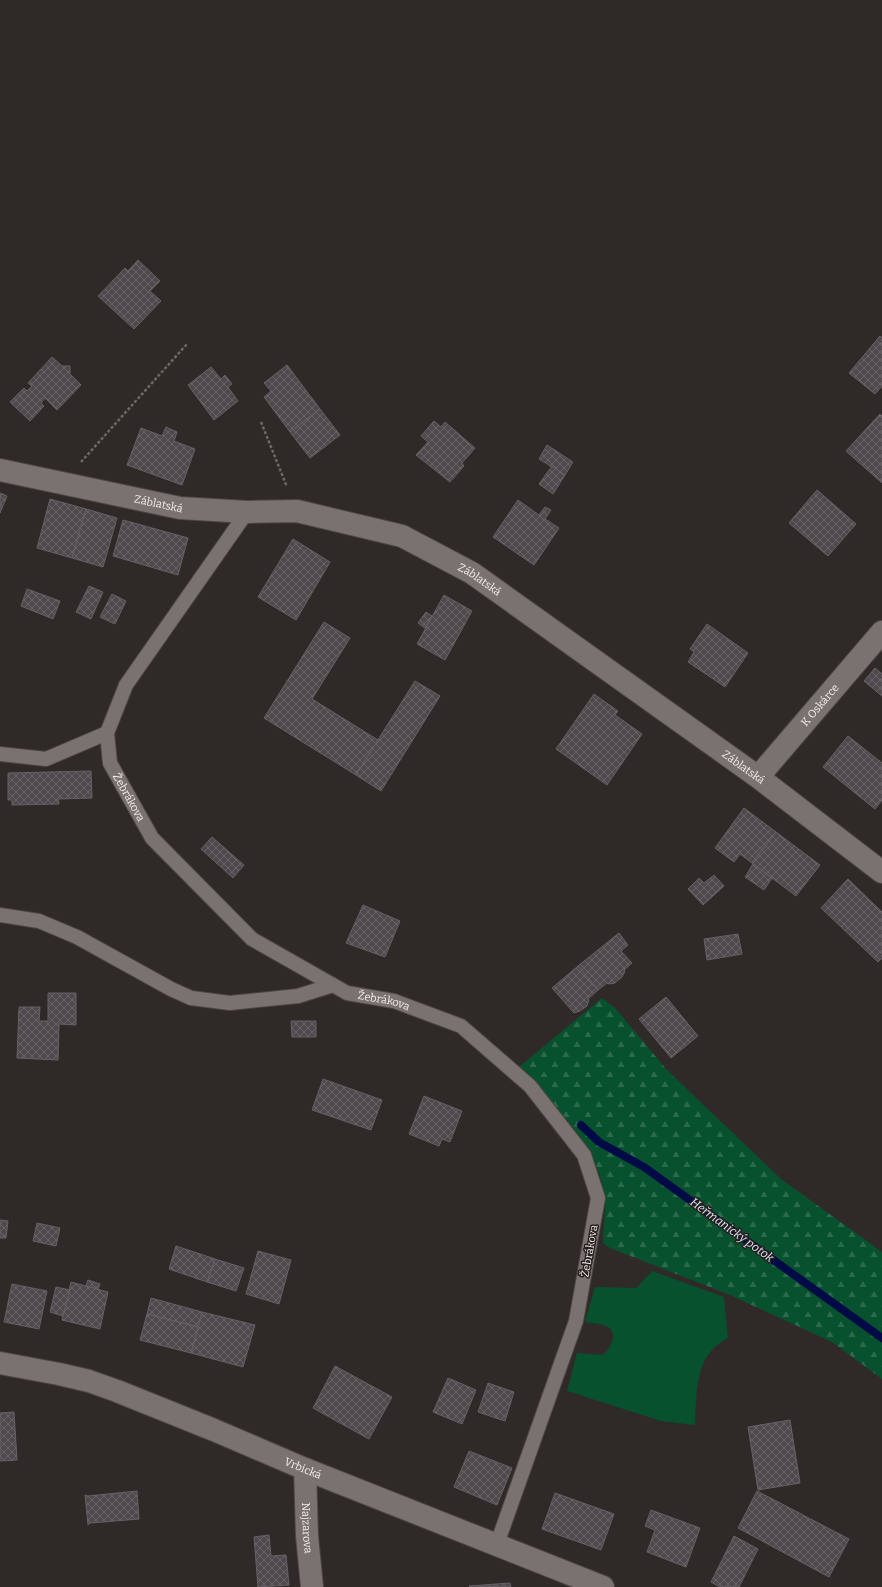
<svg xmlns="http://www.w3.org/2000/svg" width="882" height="1587" font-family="Bitter,serif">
  <defs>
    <pattern id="forest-firs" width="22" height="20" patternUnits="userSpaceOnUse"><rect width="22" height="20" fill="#07512e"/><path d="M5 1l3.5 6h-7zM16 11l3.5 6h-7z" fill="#2c6a4d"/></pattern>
    <pattern id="building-cross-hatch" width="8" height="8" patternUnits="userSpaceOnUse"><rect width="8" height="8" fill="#4e494d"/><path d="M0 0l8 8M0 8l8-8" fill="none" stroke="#686467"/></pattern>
  </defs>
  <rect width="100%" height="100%" fill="#2f2927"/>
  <path fill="#07512e" d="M652 1271 724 1297 728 1338C694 1355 697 1391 695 1425L661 1421 567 1391 577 1353 603 1355C610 1349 619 1334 608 1327 602 1324 592 1323 585 1322L595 1287 636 1288Z"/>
  <path fill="url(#forest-firs)" d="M602 998 615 1008 667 1070 781 1179 882 1252V1379L832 1342 730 1295 610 1248 603 1243C603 1230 605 1217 605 1203 603 1152 560 1113 530 1077L519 1067Z"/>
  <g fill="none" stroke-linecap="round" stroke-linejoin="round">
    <polyline stroke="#000a46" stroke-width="8" points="581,1125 599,1142 644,1167 882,1338"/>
  </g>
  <g fill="url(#building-cross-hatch)" stroke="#676166">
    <polygon points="138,260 160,281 150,291 161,301 134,329 98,296 125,268 128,271"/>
    <polygon points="880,336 882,338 882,386 875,394 849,373"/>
    <polygon points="52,357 62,366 70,366 70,374 81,385 57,410 45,398 41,403 44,406 30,421 10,402 24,388 27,391 32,386 28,383"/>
    <polygon points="287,365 320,409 290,432 264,397 271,391 264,383"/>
    <polygon points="211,367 221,379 225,375 232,384 228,387 238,401 214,420 188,385"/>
    <polygon points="320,409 340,435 310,458 290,432"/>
    <polygon points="880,414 882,416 882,483 846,451"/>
    <polygon points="434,421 441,427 445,422 475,448 462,463 464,466 450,482 416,455 428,442 421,436"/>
    <polygon points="166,427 177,432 174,441 195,449 182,485 127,465 141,428 162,436"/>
    <polygon points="547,445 573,462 565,475 539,459"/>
    <polygon points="552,466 565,475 553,494 539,484"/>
    <polygon points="817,490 856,524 828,556 789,523"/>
    <polygon points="0,493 7,496 0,513"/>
    <polygon points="50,499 86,509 72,558 37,548"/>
    <polygon points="518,500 539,515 545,507 551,510 545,519 559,528 534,565 493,537"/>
    <polygon points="86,509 117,518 103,567 72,558"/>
    <polygon points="123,520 188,538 178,575 113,556"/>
    <polygon points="293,539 330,562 296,620 258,597"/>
    <polygon points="89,586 103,592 91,619 76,612"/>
    <polygon points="27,589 60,601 53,619 21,606"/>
    <polygon points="112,594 126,601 115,624 100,617"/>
    <polygon points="444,595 472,611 445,660 417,644"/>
    <polygon points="426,612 432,616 425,628 418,623"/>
    <polygon points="324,622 350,638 312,699 378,740 356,775 264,718"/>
    <polygon points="707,624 748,653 725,687 688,662 694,652 690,649"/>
    <polygon points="875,668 882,674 882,696 864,681"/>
    <polygon points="415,681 440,696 381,791 356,775"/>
    <polygon points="594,694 618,711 615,715 642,734 607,785 556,749"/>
    <polygon points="848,736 882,763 882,800 875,809 823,767"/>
    <polygon points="91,771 92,798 58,799 59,804 12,805 12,800 8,800 8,773"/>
    <polygon points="744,808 776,832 752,863 740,854 734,862 715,848"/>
    <polygon points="776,832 820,865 796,896 752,863"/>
    <polygon points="212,837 244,865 233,878 201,849"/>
    <polygon points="753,864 772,878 764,890 745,877"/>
    <polygon points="714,875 724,886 703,905 688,889 699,878 704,883"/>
    <polygon points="848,879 882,912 882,958 878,962 821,908"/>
    <polygon points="363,905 400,921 385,957 346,943"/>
    <polygon points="619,933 628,945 621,951 632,963 624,970 625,971 622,977 615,983 609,984 607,983 598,990 578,966"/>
    <polygon points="738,934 742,954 707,960 704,939"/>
    <polygon points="578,966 598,990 588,999 589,1000 587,1006 580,1011 574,1013 552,988"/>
    <polygon points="48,993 76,993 76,1025 59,1024 58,1060 17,1058 19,1007 40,1007 39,1021 48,1021"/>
    <polygon points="666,997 698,1036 671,1058 639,1019"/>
    <polygon points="291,1021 316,1021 316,1037 292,1037"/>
    <polygon points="323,1079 382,1100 371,1130 312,1110"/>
    <polygon points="424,1096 462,1111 450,1142 442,1139 439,1146 409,1134"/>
    <polygon points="0,1220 8,1221 6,1238 0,1238"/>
    <polygon points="37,1223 60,1228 56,1246 33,1241"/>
    <polygon points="176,1246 215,1259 207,1282 169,1269"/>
    <polygon points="258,1251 291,1260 279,1304 246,1294"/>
    <polygon points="215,1259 244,1268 236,1291 207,1282"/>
    <polygon points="88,1280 100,1284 98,1289 86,1286"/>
    <polygon points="71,1282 108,1292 100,1329 62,1320"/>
    <polygon points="12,1284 47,1291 39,1329 4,1322"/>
    <polygon points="56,1287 70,1290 63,1316 50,1312"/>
    <polygon points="151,1298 202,1312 198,1327 147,1314"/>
    <polygon points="202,1312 255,1325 243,1367 191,1353"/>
    <polygon points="147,1314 198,1327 191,1353 140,1340"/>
    <polygon points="335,1366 392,1397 369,1439 313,1408"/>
    <polygon points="448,1378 476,1390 462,1424 433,1412"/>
    <polygon points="488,1383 514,1392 505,1421 478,1412"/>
    <polygon points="14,1412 17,1460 0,1461 0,1413"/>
    <polygon points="790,1420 800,1483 758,1490 748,1427"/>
    <polygon points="469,1451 512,1468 497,1505 454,1487"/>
    <polygon points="137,1491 139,1519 90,1523 88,1525 85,1495 88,1496"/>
    <polygon points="757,1491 849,1539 829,1577 738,1528"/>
    <polygon points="555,1493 614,1514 601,1550 542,1529"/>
    <polygon points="651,1510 700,1528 686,1567 647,1552 655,1530 645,1526"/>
    <polygon points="269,1535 271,1556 286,1555 289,1585 258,1587 254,1537"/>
    <polygon points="734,1536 758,1549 739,1587 720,1587 711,1582"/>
    <polygon points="510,1583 511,1587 469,1586"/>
  </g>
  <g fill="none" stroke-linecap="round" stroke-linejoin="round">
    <g stroke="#4c4745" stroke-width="16">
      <g id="lane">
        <path id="s1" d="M247 512 126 685 107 733 110 763 152 838 252 939 347 993 394 1001 461 1026 530 1086 584 1155 598 1198 576 1321 497 1544"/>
        <polyline points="0,754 46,759 107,733"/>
        <polyline points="0,915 39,921 77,937 171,989 191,998 230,1003 298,996 333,985"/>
      </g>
    </g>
    <g stroke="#4c4745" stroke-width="24">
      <g id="street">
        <path id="s2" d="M0 470 180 508 247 512 297 511 402 536 472 573 758 777 882 872"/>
        <path id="s3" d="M758 777 882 632"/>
        <path id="s4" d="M305 1469 307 1536 312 1587"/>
      </g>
    </g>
    <g stroke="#4c4745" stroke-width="24">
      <g id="secondary">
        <path id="s5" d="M0 1363 59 1374 89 1381 117 1391 214 1430 305 1469 603 1587"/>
      </g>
    </g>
    <g stroke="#6d6866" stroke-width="2.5" stroke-dasharray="3 2" stroke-linecap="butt">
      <polyline points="261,422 287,487"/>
      <polyline points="81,462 187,344"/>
    </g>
    <use href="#lane" stroke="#79726f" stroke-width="14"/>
    <use href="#street" stroke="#79726f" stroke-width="22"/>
    <use href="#secondary" stroke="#79726f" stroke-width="22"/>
  </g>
  <g text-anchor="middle" stroke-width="3" stroke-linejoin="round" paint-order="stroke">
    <g font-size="11" fill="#f2eeed" stroke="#251f1d">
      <text dy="4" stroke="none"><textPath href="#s2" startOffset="162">Záblatská</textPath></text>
      <text dy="4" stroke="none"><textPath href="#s2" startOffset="498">Záblatská</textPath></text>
      <text dy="4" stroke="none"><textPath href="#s3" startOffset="95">K Oskárce</textPath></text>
      <text dy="4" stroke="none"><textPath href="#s2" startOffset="822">Záblatská</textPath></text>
      <text dy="4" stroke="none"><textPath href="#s1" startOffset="332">Žebrákova</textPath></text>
      <text dy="4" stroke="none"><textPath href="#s1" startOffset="668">Žebrákova</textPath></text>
      <text transform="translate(589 1251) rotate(-80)" y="4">Žebrákova</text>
      <text dy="4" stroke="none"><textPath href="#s5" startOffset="322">Vrbická</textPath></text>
      <text dy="4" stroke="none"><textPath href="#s4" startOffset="59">Najzarova</textPath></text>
    </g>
    <g font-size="12" font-style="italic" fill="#dbe5f8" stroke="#251f1d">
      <text transform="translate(732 1230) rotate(36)" y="4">Heřmanický potok</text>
    </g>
  </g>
</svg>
